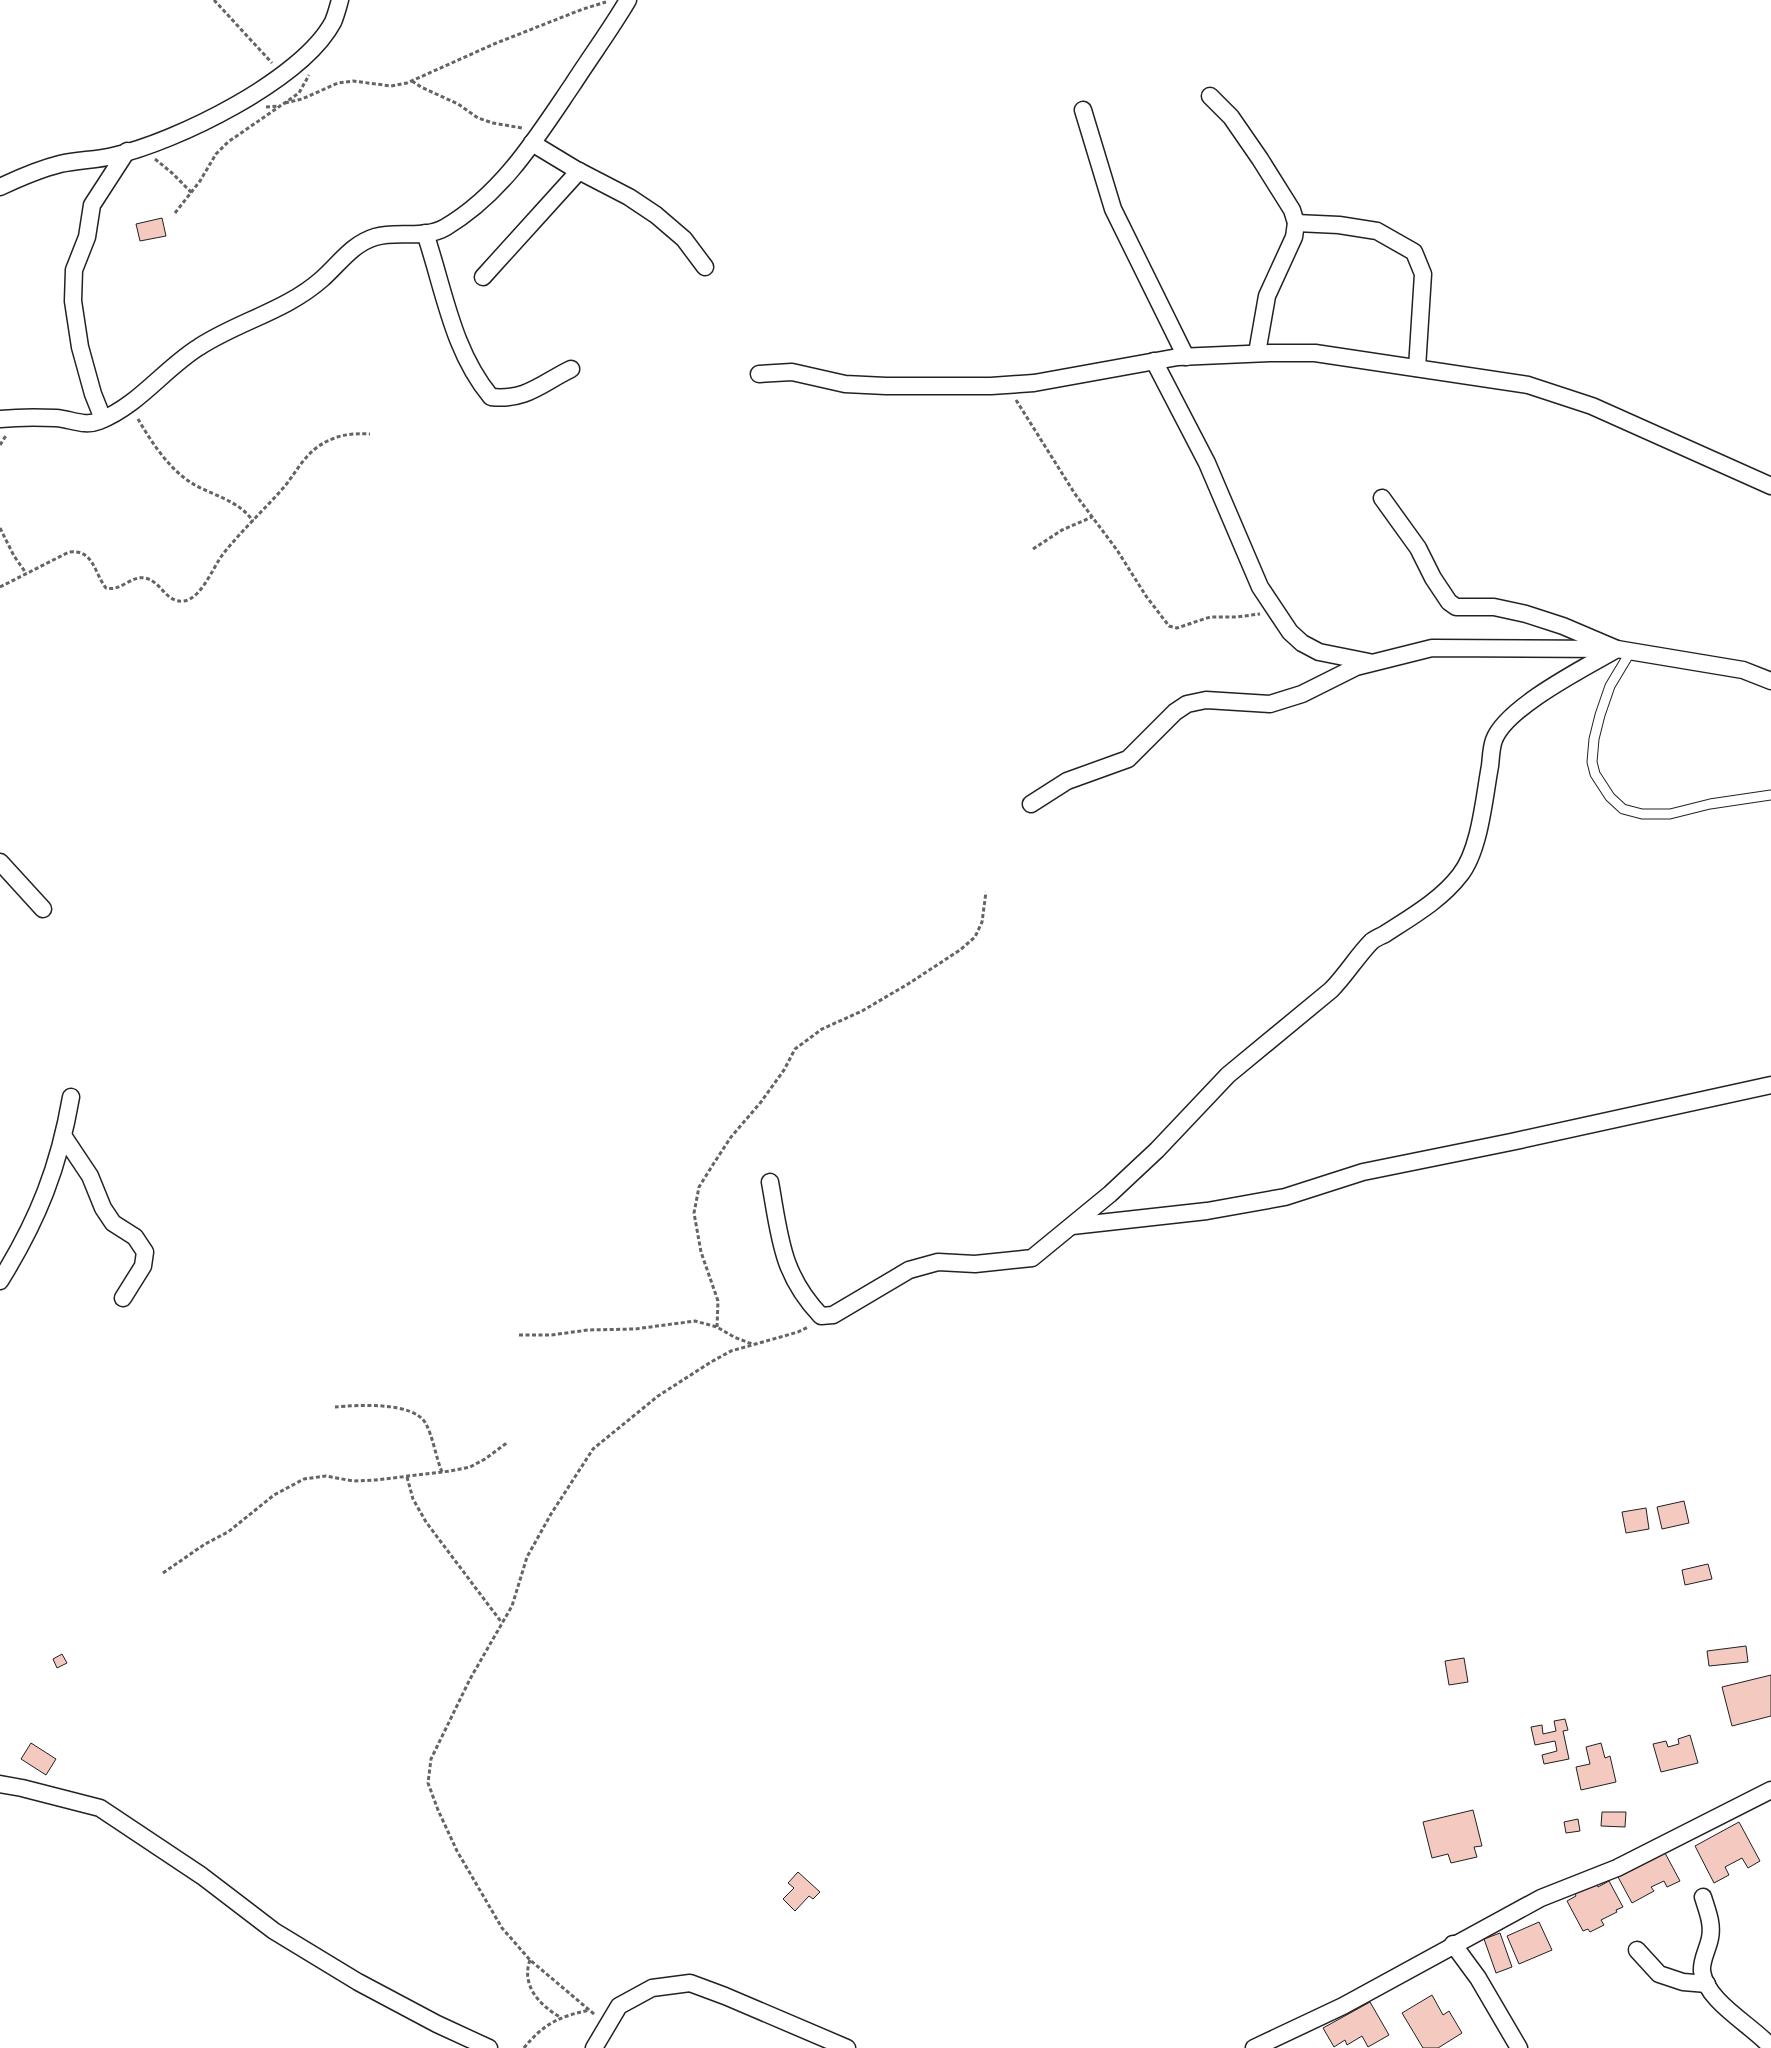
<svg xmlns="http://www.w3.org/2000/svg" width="1771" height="2048" font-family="'Exo 2',sans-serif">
  <rect width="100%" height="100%" fill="#fff"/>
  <g fill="#f3c9c0" stroke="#222">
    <polygon points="162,218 166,236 140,241 136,224"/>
    <polygon points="1684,1501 1689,1523 1662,1529 1657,1507"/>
    <polygon points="1646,1508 1649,1529 1626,1533 1622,1512"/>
    <polygon points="1708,1564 1712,1579 1685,1585 1682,1570"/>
    <polygon points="1746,1646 1748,1662 1709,1666 1707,1651"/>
    <polygon points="62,1654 67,1663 57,1668 53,1659"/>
    <polygon points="1464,1658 1468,1682 1449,1685 1445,1661"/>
    <polygon points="1771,1675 1771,1716 1732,1726 1722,1687"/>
    <polygon points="1565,1719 1568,1730 1563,1731 1569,1759 1544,1764 1542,1755 1557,1751 1555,1741 1535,1745 1531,1727 1542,1725 1543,1734 1556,1731 1554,1721"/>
    <polygon points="1690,1735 1698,1763 1661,1772 1653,1744 1666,1741 1668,1747 1679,1744 1678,1739"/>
    <polygon points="31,1743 56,1759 46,1775 21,1759"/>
    <polygon points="1601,1743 1605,1758 1610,1756 1616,1782 1581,1790 1576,1767 1590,1764 1586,1747"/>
    <polygon points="1473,1810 1482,1846 1474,1847 1477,1857 1451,1863 1448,1854 1432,1858 1423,1822"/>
    <polygon points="1602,1812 1626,1812 1625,1827 1601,1826"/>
    <polygon points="1578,1819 1580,1831 1566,1833 1564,1822"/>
    <polygon points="1739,1822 1760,1861 1748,1868 1742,1858 1725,1867 1729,1875 1714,1883 1695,1846"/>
    <polygon points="1665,1853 1680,1881 1667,1887 1664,1881 1651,1887 1654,1891 1632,1903 1618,1877"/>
    <polygon points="798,1872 820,1892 813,1899 809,1896 795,1911 783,1899 794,1888 788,1883"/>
    <polygon points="1594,1879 1598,1887 1609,1881 1623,1907 1616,1910 1617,1912 1601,1920 1604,1925 1590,1932 1588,1929 1583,1931 1567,1901 1576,1896 1573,1890"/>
    <polygon points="1539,1922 1552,1950 1519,1964 1507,1936"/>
    <polygon points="1500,1933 1512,1967 1496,1973 1484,1939"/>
    <polygon points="1432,1995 1443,2015 1449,2011 1462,2033 1438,2048 1423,2048 1402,2013"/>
    <polygon points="1370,2002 1389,2035 1368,2047 1362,2036 1347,2045 1345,2040 1334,2047 1323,2028"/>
  </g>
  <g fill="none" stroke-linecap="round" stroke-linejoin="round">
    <g stroke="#222" stroke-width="11">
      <polyline id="lane" points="1631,651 1610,686 1600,715 1594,739 1592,762 1595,774 1610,797 1623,809 1642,814 1670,814 1710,804 1771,795"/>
    </g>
    <g stroke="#222" stroke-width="19">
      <g id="street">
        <polyline points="1210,96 1231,117 1260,159 1292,210 1296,223 1294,237 1267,296 1257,353"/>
        <polyline points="1083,110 1113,209 1186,357"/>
        <polyline points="532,143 575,169 629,197 656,215 684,239 705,267"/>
        <path d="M0 187C19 178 40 169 60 164 78 160 96 160 113 156 176 142 302 80 333 22 336 15 338 7 340 0"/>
        <polyline points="1296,223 1339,225 1377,231 1414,252 1423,274 1417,368"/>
        <path d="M425 233C444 289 452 350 491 397 526 401 542 383 571 369"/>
        <polyline points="483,277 579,171"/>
        <polyline points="1154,361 1207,463 1260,587 1290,632 1302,643 1319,652 1369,662"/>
        <polyline points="759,374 792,372 845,384 886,386 991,386 1034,383 1178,357 1270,353 1315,353 1528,385 1592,406 1771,486"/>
        <path d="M0 419C19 417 37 417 56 418 71 419 84 427 99 421 138 406 165 368 199 347 239 321 286 311 322 279 339 264 352 244 375 237 398 230 424 240 446 227 503 193 537 137 573 84 591 56 611 29 628 0"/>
        <polyline points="103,419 93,394 80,347 73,301 74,270 87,237 92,205 127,151"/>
        <polyline points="1382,498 1418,548 1433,578 1449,602 1456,607 1494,607 1526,614 1563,626 1617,649 1743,670 1771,681"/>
        <polyline points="1031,804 1067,781 1128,759 1175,712 1187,704 1206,700 1270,704 1302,694 1356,667 1432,648 1615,649"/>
        <polyline points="0,862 43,909"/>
        <polyline points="64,1137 90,1176 103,1208 113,1223 135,1237 145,1252 143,1266 123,1298"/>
        <path d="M770 1182C780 1237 781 1274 821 1316L833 1315 909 1270 938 1262 975 1264 1032 1258 1110 1194 1157 1150 1228 1075 1331 990C1346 975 1357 956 1372 941 1376 938 1381 936 1385 934 1411 917 1441 900 1460 875 1480 850 1484 798 1490 766 1491 758 1491 748 1494 740 1506 707 1586 667 1617 649"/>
        <polyline points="1072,1226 1207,1211 1285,1197 1363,1172 1511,1142 1771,1085"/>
        <path d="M0 1281C38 1220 59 1167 71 1097"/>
        <polyline points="0,1784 22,1788 100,1808 202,1876 274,1931 358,1982 437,2024 489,2048"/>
        <path d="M1703 1897C1707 1910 1713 1924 1710 1938 1708 1949 1701 1960 1702 1971 1706 2002 1752 2025 1771 2047"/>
        <polyline points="1453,1944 1478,1978 1519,2048"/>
        <polyline points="1637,1950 1659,1974 1683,1982 1707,1984"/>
        <polyline points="594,2048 619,2006 652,1988 690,1983 725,1996 847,2048"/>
        <polyline points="1254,2048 1343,2006 1541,1898 1617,1868 1771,1790"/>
      </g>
    </g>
    <g stroke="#646464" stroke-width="3" stroke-dasharray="4 2.5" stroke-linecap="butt">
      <polyline points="214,0 272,63"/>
      <polyline points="412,81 421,87 458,104 478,118 493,123 522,128"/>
      <polyline points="285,103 302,99 338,83 353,81 391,86 407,83 494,44 583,9 606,2"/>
      <polyline points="266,107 280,106"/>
      <polyline points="155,159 172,173 192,193"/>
      <polyline points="175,213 200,181 216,154 228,142 299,93 309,75"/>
      <polyline points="1016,400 1075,494 1117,550 1146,596 1169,626 1177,628 1210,617 1236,617 1260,614"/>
      <path d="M138 419C152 443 170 471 195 485 215 496 239 501 253 521"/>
      <polyline points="0,445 7,434"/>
      <polyline points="0,528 14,556 26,573"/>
      <polyline points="1033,549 1062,530 1092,517"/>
      <path d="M0 587 69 552C94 549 94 573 106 588 120 592 132 575 145 578 161 581 166 603 183 601 201 600 213 567 223 554 242 530 265 509 285 486 296 472 304 456 319 446 335 435 351 433 370 434"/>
      <polyline points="717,1327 718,1301 701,1252 694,1213 699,1187 714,1163 731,1137 761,1102 784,1070 795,1049 822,1029 862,1011 908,984 960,950 975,937 982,922 986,892"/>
      <polyline points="519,1335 551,1335 588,1330 635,1329 695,1321 717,1327 734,1337 752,1344"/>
      <path d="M335 1407C357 1405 414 1401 426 1424 433 1437 436 1458 442 1472"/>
      <polyline points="407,1477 413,1499 426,1522 502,1623"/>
      <polyline points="163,1573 205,1544 228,1532 274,1495 304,1479 326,1476 353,1481 376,1480 450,1471 470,1467 485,1459 508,1442"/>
      <path d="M530 1960C521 1985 539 2005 560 2017"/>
      <polyline points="594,2014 530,1960 502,1928 457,1851 438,1810 428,1783 431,1759 470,1679 512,1606 527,1557 551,1514 593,1449 658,1396 711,1362 731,1351 798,1332 808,1327"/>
      <path d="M524 2048C543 2024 560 2016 590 2010"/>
    </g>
    <use href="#lane" stroke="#fff" stroke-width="9"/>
    <use href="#street" stroke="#fff" stroke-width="16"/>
  </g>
</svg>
